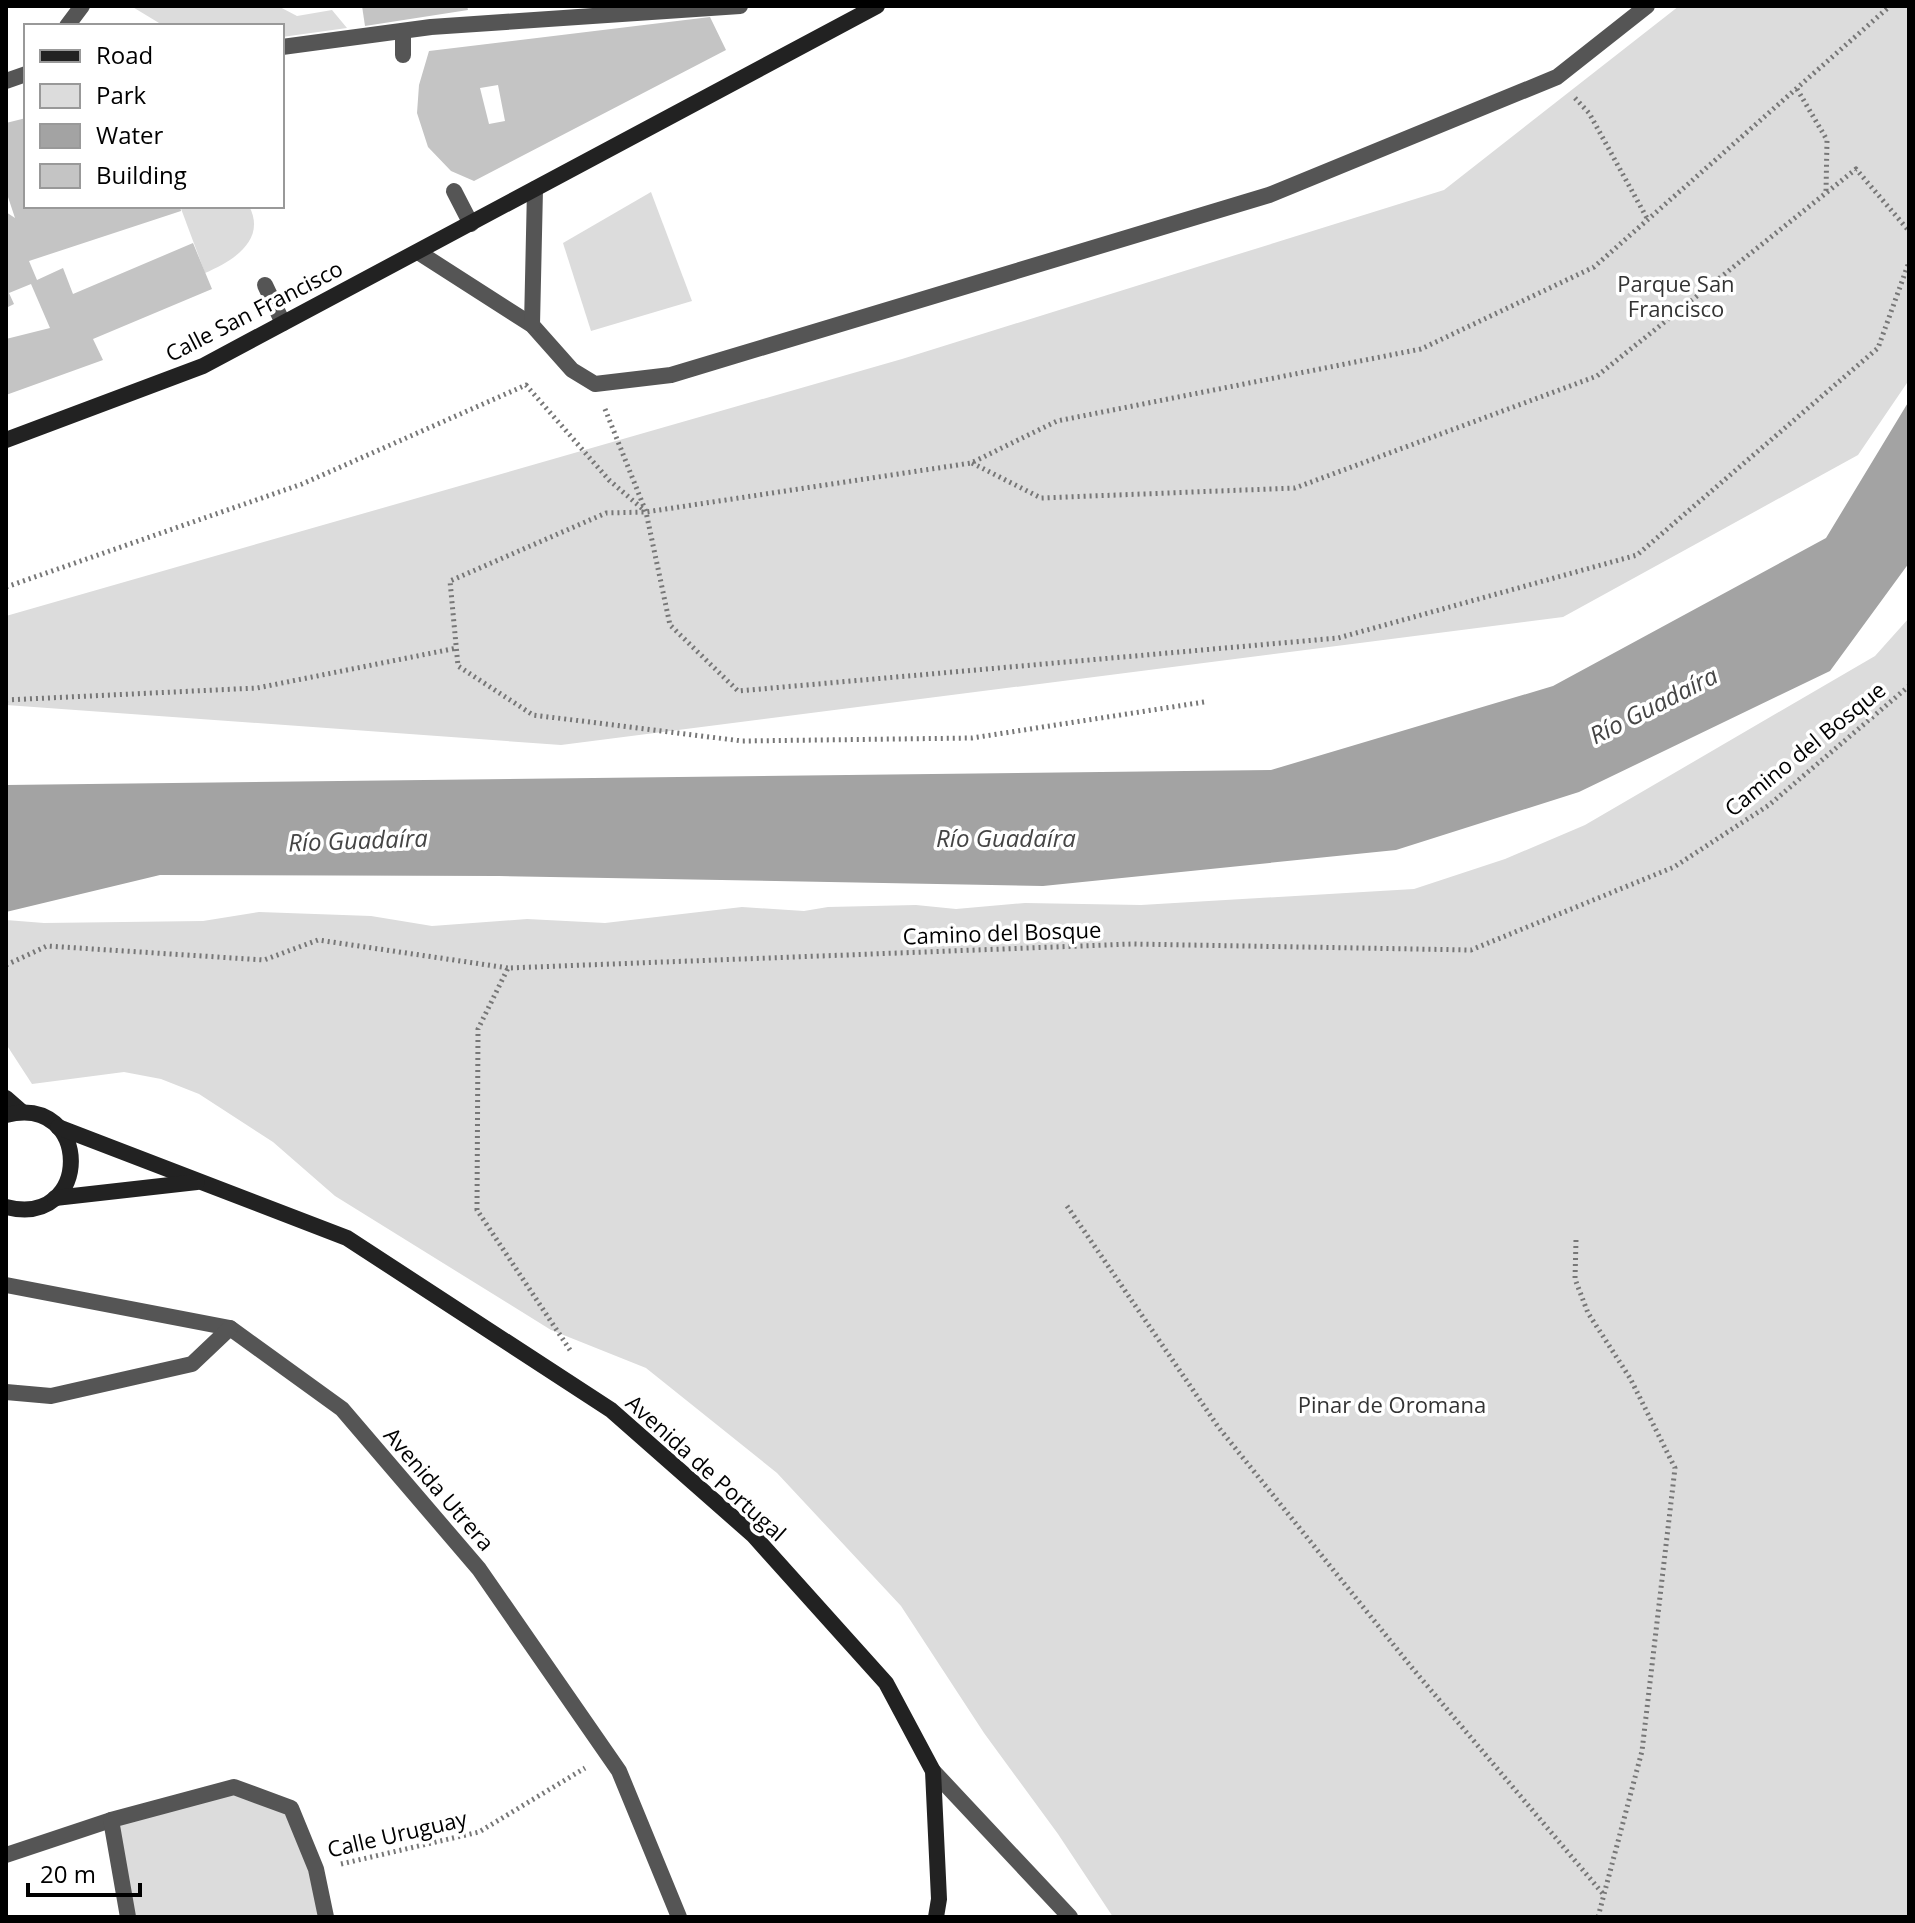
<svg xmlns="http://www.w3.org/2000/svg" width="1915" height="1923" font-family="'Open Sans',sans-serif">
  <rect width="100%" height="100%" fill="#fff"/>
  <g fill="#dcdcdc">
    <polygon points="131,6 278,6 297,16 332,10 347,28 282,37 282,26 164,26"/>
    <polygon points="1679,6 1909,6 1909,380 1858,455 1563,617 561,745 6,705 6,616 902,359 1444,190"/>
    <polygon points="651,192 692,301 591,331 563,243"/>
    <path d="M180 206H249C267 240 233 261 205 273Z"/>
    <polygon points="1909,618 1909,1917 1113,1917 1058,1834 984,1733 901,1606 777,1473 646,1368 551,1330 335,1196 273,1142 199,1094 161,1079 124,1072 32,1084 6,1044 6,920 44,923 203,921 259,912 371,916 432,926 527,919 605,923 742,907 804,911 828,907 916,905 956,909 1025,903 1141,905 1414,889 1505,859 1585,825 1875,656"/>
    <polygon points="234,1787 291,1808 326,1917 128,1917 111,1820"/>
  </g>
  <polygon fill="#a3a3a3" points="1909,401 1909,563 1830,671 1579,792 1396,850 1043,886 499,876 160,875 6,912 6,785 1271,770 1553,686 1826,538"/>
  <g fill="#c4c4c4" fill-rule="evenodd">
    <polygon points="362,6 467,6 468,10 365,26"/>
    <path d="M710 17 726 50 474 181 451 171 428 147 417 113 419 85 429 51ZM498 85 505 121 489 124 480 88Z"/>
    <polygon points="26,118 26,206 180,206 181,211 29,261 37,280 63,268 73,294 193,243 212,289 93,339 103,360 6,395 6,339 50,328 31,284 9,293 14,304 6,308 6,212 15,218 6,191 6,123"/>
  </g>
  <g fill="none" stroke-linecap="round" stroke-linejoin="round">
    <g stroke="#777" stroke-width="5" stroke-dasharray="2 4" stroke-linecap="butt">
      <polyline points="1797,89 1827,140 1826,192"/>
      <polyline points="1575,98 1589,113 1648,220"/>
      <polyline points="605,409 646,512 670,625 738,691 1338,638 1637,555 1878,348 1909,262"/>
      <polyline points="972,463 1041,498 1295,488 1597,376 1856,169 1909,231"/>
      <polyline points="6,587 302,484 526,385 609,480 645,511"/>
      <polyline points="6,700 257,688 457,648"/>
      <polyline points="1204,702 972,738 742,741 533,715 458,666 450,581 606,513 646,512 971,463 1057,421 1421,349 1594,267 1890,6"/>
      <polyline points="6,965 47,946 264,960 318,940 508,968"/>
      <polyline points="1067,1206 1219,1428 1413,1669 1604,1895"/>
      <polyline points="1576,1240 1575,1279 1588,1313 1630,1378 1675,1468 1642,1751 1598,1917"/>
      <polyline points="570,1350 477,1210 478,1029 508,968 1132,944 1471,950 1674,867 1769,805 1909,686"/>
      <polyline points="341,1864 479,1832 585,1768"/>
    </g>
    <polyline stroke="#555" stroke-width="16" points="265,285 283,323"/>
    <g stroke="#555" stroke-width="16">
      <polyline points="67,26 82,6"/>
      <polyline points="282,47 431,27 740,6"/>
      <polyline points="403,55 403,31"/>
      <polyline points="6,81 26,74"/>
      <polyline points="454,191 471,224"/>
      <polyline points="418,252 532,325 572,370 595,384 671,375 1269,195 1557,77 1647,6"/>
      <polyline points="532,325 535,189"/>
      <polyline points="6,1285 230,1328 342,1409 479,1569 619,1771 679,1917"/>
      <polyline points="6,1392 51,1396 192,1364 230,1328"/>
      <polyline points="933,1771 1070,1917"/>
      <polyline points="6,1855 111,1820"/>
      <polyline points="128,1917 111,1820 234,1787 291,1808 316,1869 326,1917"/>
    </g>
    <g stroke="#222" stroke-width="16">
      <polyline points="6,440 203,366 877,6"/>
      <polyline points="6,1098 22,1112"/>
      <path d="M6 1115C92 1093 93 1229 6 1207"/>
      <polyline points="58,1127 347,1238 611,1410 753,1535 886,1683 933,1771 939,1899 936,1917"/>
      <polyline points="55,1198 197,1182"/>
    </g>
  </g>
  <g text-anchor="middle" stroke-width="7" stroke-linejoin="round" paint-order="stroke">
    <g font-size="22" fill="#333" stroke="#fff">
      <text x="1676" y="292">Parque San<tspan x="1676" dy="25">Francisco</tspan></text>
      <text x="1392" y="1413">Pinar de Oromana</text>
    </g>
    <g font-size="22" fill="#000" stroke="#fff">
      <text transform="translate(254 311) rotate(-27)" y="8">Calle San Francisco</text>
      <text transform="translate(1805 749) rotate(-39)" y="8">Camino del Bosque</text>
      <text transform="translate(1002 933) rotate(-2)" y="8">Camino del Bosque</text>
      <text transform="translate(706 1468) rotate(42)" y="8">Avenida de Portugal</text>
      <text transform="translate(439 1489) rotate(49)" y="8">Avenida Utrera</text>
      <text transform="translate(397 1834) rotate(-13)" y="8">Calle Uruguay</text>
    </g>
    <g font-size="24" font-style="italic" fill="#444" stroke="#fff">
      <text transform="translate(1654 706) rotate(-27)" y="8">Río Guadaíra</text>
      <text x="1006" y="847">Río Guadaíra</text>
      <text transform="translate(358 841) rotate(-2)" y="8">Río Guadaíra</text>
    </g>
  </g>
  <rect width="1915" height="1923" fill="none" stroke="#000000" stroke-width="16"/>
  <rect x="24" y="24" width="260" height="184" fill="#ffffff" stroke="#999999" stroke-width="2"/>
  <rect x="40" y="50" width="40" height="12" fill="#222222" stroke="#999999" stroke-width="2"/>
  <text x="96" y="64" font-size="24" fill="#000000">Road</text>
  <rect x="40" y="84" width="40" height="24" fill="#dcdcdc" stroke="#999999" stroke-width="2"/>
  <text x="96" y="104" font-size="24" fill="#000000">Park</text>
  <rect x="40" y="124" width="40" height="24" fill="#a3a3a3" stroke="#999999" stroke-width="2"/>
  <text x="96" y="144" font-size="24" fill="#000000">Water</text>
  <rect x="40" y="164" width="40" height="24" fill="#c4c4c4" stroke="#999999" stroke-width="2"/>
  <text x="96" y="184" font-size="24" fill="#000000">Building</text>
  <path d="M28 1883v12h112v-12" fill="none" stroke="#000000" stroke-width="4"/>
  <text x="40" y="1883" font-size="24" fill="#000000" stroke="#ffffff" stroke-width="6" paint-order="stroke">20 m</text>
</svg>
